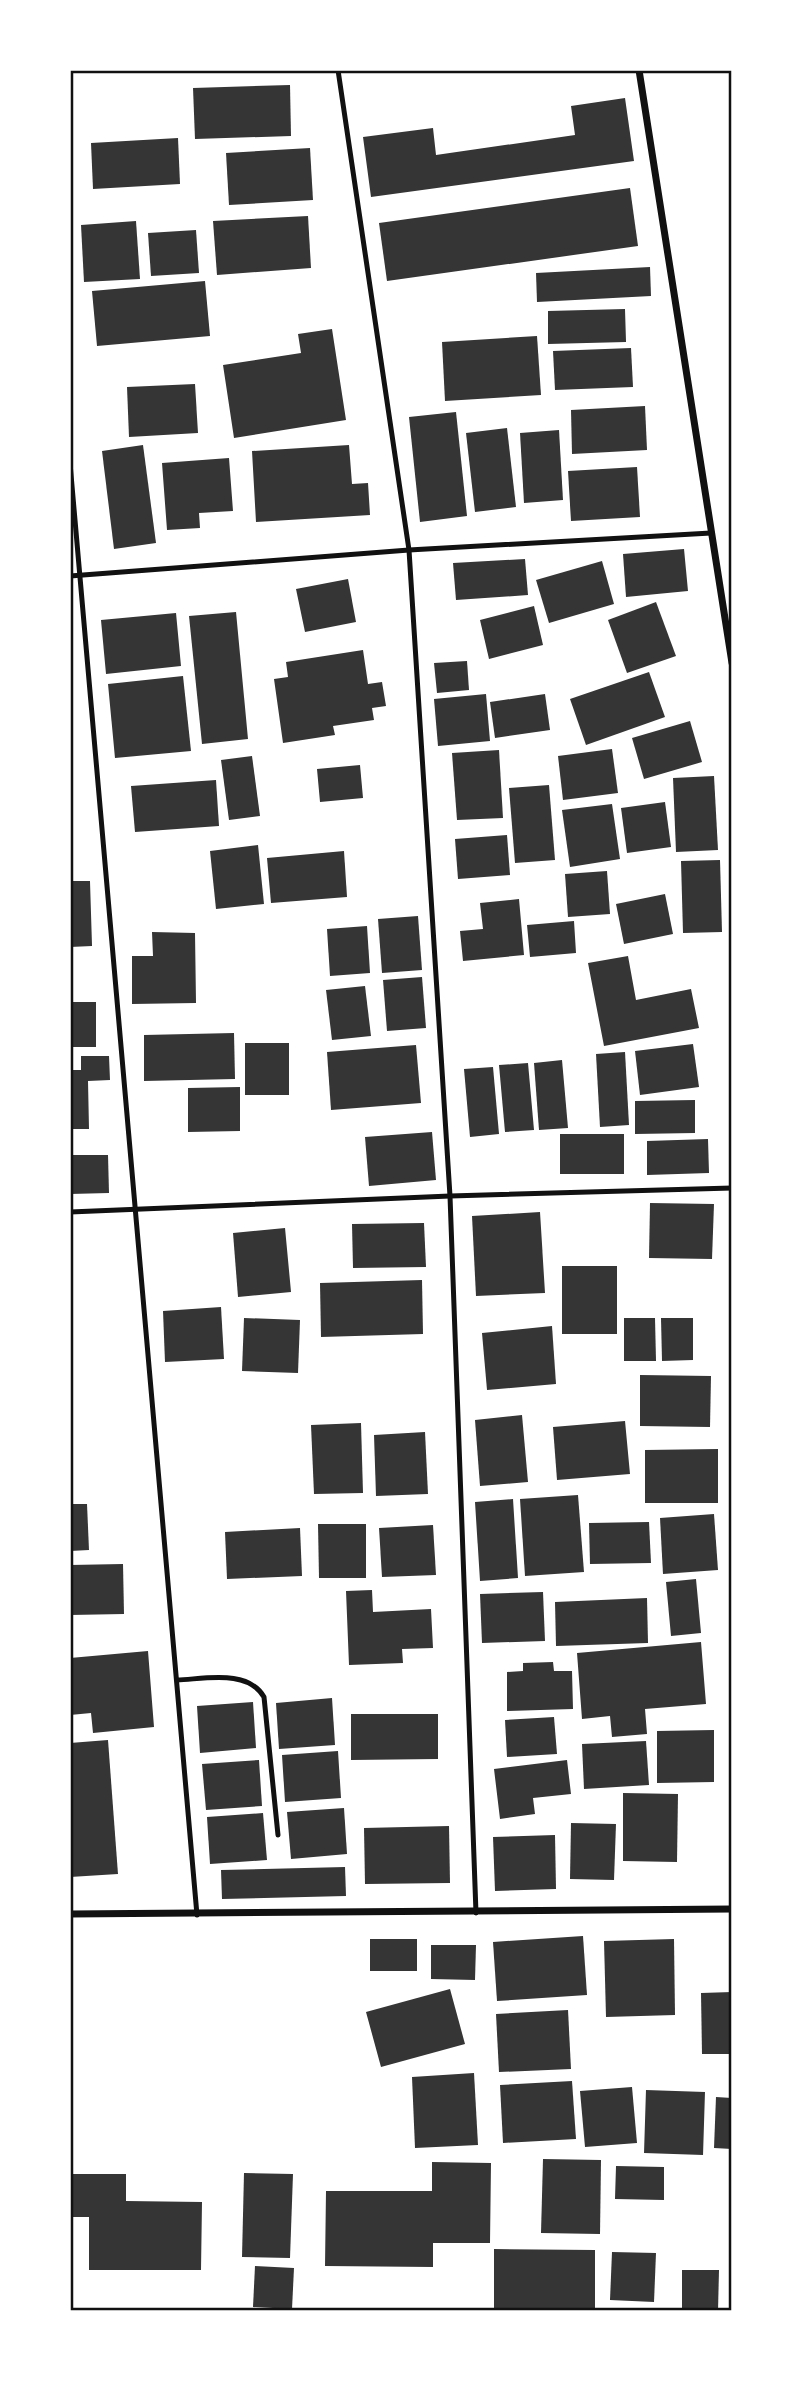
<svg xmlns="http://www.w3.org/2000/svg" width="802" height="2381" font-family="'Public Sans',sans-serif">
  <rect width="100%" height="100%" fill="#fff"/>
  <g fill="#353535">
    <polygon points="290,85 291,136 195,139 193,88"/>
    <polygon points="625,98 634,161 371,197 363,137 433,128 436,155 575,135 571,106"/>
    <polygon points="178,138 180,184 93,189 91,143"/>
    <polygon points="310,148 313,200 229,205 226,153"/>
    <polygon points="630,188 638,246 387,281 379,223"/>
    <polygon points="308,216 311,268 217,275 213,221"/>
    <polygon points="136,221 140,279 84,282 81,225"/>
    <polygon points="196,230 199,273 151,276 148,233"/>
    <polygon points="650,267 651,296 537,302 536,273"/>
    <polygon points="205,281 210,336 97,346 92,291"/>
    <polygon points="625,309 626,342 548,344 548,311"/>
    <polygon points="332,329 346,420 234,438 223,365 301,353 298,334"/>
    <polygon points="537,336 541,395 445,401 442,342"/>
    <polygon points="631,348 633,387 555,390 553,351"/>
    <polygon points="195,384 198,433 129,437 127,387"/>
    <polygon points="645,406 647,450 572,454 571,410"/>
    <polygon points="456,412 467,516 420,522 409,417"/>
    <polygon points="507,428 516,507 475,512 466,433"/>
    <polygon points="559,430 563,500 524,503 520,433"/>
    <polygon points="143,445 156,543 114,549 102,451"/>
    <polygon points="349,445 352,484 368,483 370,515 256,522 252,451"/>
    <polygon points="229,458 233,511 199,513 200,528 167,530 162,463"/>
    <polygon points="637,467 640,517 571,521 568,471"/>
    <polygon points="684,549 688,591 626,597 623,554"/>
    <polygon points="525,559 528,595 456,600 453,563"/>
    <polygon points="602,561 614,604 549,623 536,580"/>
    <polygon points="348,579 356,622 305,632 296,589"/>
    <polygon points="656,602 676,656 627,673 608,620"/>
    <polygon points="534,606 543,645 489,659 480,620"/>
    <polygon points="236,612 248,739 202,744 189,616"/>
    <polygon points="176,613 181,666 106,674 101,620"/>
    <polygon points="363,650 368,684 382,682 386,706 372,708 374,720 333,726 335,735 283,743 274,679 288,677 286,662"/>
    <polygon points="467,661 469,690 437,693 434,663"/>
    <polygon points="649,672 665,717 586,745 570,699"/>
    <polygon points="183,676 191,751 115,758 108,684"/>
    <polygon points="486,694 490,741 438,746 434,699"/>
    <polygon points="545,694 550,730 495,738 490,702"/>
    <polygon points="690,721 702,762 644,779 632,738"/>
    <polygon points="612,749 618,793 563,800 558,756"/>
    <polygon points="499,750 503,818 457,820 452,753"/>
    <polygon points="252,756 260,816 229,820 221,760"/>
    <polygon points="360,765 363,798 320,802 317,769"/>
    <polygon points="714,776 718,850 676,852 673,778"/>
    <polygon points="216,780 219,826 135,832 131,786"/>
    <polygon points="549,785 555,860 515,863 509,788"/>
    <polygon points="665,802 671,847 627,853 621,808"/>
    <polygon points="612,804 620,859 570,867 562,810"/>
    <polygon points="507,835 510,875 458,879 455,839"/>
    <polygon points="258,845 264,904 216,909 210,851"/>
    <polygon points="344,851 347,897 271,903 267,858"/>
    <polygon points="720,860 722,932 683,933 681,861"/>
    <polygon points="607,871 610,914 568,917 565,874"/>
    <polygon points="70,881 90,881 92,946 70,947"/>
    <polygon points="665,894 673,934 624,944 616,904"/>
    <polygon points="519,899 524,955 463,961 460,931 483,929 480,903"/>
    <polygon points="418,916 422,970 382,973 378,919"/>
    <polygon points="574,921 576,953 530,957 527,925"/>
    <polygon points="367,926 370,973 330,976 327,929"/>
    <polygon points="152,932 195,933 196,1003 132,1004 132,956 153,956"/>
    <polygon points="628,956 636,1000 691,989 699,1028 604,1046 588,963"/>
    <polygon points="422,977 426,1028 387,1031 383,980"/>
    <polygon points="365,986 371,1036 332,1040 326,990"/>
    <rect x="70" y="1002" width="26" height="45"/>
    <polygon points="234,1033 235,1079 144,1081 144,1035"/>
    <rect x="245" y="1043" width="44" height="52"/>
    <polygon points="693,1044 699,1087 640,1095 635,1051"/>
    <polygon points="416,1045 421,1103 331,1110 327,1052"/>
    <polygon points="625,1052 629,1125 600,1127 596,1054"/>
    <polygon points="81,1056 109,1056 110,1080 88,1081 89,1129 70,1129 70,1070 81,1070"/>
    <polygon points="562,1060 568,1128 539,1130 534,1063"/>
    <polygon points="528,1063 534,1130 505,1132 499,1065"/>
    <polygon points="493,1067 499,1134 470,1137 464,1069"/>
    <polygon points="240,1087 240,1131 188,1132 188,1088"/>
    <polygon points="695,1100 695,1133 635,1134 635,1101"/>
    <polygon points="432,1132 436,1180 369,1186 365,1137"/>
    <rect x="560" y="1134" width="64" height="40"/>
    <polygon points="708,1139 709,1173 647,1175 647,1141"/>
    <polygon points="70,1155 108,1155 109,1193 70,1194"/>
    <polygon points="650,1203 714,1204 712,1259 649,1258"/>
    <polygon points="540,1212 545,1293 476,1296 472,1216"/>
    <polygon points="424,1223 426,1267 353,1268 352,1224"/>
    <polygon points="285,1228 291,1292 238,1297 233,1233"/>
    <rect x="562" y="1266" width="55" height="68"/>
    <polygon points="422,1280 423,1334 321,1337 320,1283"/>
    <polygon points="221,1307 224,1359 165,1362 163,1311"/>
    <polygon points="244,1318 300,1320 298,1373 242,1371"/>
    <polygon points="624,1318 655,1318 656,1361 624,1361"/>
    <polygon points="661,1318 693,1318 693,1360 662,1361"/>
    <polygon points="552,1326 556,1384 487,1390 482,1333"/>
    <polygon points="640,1375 711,1376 710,1427 640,1426"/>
    <polygon points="522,1415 528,1482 480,1486 475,1420"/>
    <polygon points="625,1421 630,1474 557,1480 553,1427"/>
    <polygon points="361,1423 363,1493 314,1494 311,1425"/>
    <polygon points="425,1432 428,1494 376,1496 374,1435"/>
    <polygon points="718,1449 718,1503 645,1503 645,1450"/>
    <polygon points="578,1495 584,1572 525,1576 520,1499"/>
    <polygon points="513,1499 518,1578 480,1581 475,1502"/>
    <polygon points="70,1504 87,1504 89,1550 70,1551"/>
    <polygon points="714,1514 718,1570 663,1574 660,1518"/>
    <polygon points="649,1522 651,1563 590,1564 589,1523"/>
    <polygon points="318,1524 366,1524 366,1578 319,1578"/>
    <polygon points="433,1525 436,1575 382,1577 379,1528"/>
    <polygon points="300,1528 302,1576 227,1579 225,1532"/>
    <polygon points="123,1564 124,1614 70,1615 70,1565"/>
    <polygon points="696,1579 701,1633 671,1636 666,1582"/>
    <polygon points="372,1590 373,1612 431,1609 433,1648 402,1649 403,1663 349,1665 346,1591"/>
    <polygon points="543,1592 545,1641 482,1643 480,1594"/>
    <polygon points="647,1598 648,1643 556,1646 555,1602"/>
    <polygon points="701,1642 706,1704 645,1709 647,1734 612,1737 610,1716 582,1719 577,1653"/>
    <polygon points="148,1651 154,1727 93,1733 91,1713 70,1715 70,1658"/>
    <polygon points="553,1662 554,1671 572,1671 573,1709 507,1711 507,1672 523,1671 523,1663"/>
    <polygon points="332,1698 335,1745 279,1749 276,1703"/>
    <polygon points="253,1702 256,1748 200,1753 197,1706"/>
    <polygon points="351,1714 438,1714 438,1759 351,1760"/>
    <polygon points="554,1717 557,1754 507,1757 505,1720"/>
    <polygon points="714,1730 714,1782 657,1783 657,1731"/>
    <polygon points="108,1740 118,1874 70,1877 70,1743"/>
    <polygon points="646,1741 649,1785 584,1789 582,1744"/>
    <polygon points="338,1751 341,1798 285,1802 282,1755"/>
    <polygon points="259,1760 262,1806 206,1810 202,1764"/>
    <polygon points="567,1760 571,1794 533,1798 535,1814 500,1819 494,1769"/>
    <polygon points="623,1793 678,1794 677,1862 623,1861"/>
    <polygon points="344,1808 347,1854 291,1859 287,1812"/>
    <polygon points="263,1813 267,1860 210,1864 207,1817"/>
    <polygon points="571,1823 616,1824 614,1880 570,1879"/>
    <polygon points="449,1826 450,1883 365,1884 364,1828"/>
    <polygon points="555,1835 556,1889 495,1891 493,1837"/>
    <polygon points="345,1867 346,1896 222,1899 221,1870"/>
    <polygon points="583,1936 587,1995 497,2001 493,1942"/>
    <rect x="370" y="1939" width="47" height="32"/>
    <polygon points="674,1939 675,2015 606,2017 604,1941"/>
    <polygon points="431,1945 476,1945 475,1980 431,1979"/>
    <polygon points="450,1989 465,2044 381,2067 366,2012"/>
    <polygon points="732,1992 732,2054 702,2054 701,1993"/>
    <polygon points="568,2010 571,2069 499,2072 496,2014"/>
    <polygon points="474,2073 478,2145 415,2148 412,2077"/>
    <polygon points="572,2081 576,2139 503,2143 500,2085"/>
    <polygon points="632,2087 637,2143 585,2147 580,2091"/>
    <polygon points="646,2090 705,2092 703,2155 644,2153"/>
    <polygon points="716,2097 732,2098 732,2149 714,2148"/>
    <polygon points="543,2159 601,2160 600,2234 541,2233"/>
    <polygon points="432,2162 491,2163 490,2243 433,2243 433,2267 325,2266 326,2191 432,2191"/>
    <polygon points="616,2166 664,2167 664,2200 615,2199"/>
    <polygon points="244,2173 293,2174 290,2258 242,2257"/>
    <polygon points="70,2174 126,2174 126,2201 202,2202 201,2270 89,2270 89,2217 70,2217"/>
    <polygon points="494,2249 595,2250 595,2311 494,2311"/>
    <polygon points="612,2252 656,2253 654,2302 610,2300"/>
    <polygon points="255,2266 294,2268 292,2309 253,2307"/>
    <polygon points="682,2270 719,2270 718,2311 682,2311"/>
  </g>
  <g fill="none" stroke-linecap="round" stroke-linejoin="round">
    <g stroke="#111" stroke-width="5">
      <polyline points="338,70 409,550 450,1196 476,1913"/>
      <polyline points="70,463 197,1915"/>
      <polyline points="70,576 409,550 711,533"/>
      <polyline points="70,1212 450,1196 732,1188"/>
      <path d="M177 1680C205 1679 248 1669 264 1697L278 1835"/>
    </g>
    <g stroke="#111" stroke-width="7">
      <polyline points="639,70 732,663"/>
      <polyline points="70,1914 732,1909"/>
    </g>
  </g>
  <rect width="802" height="2381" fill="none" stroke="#ffffff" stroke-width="144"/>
  <rect x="72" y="72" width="658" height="2237" fill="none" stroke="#111" stroke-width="2.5"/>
</svg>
